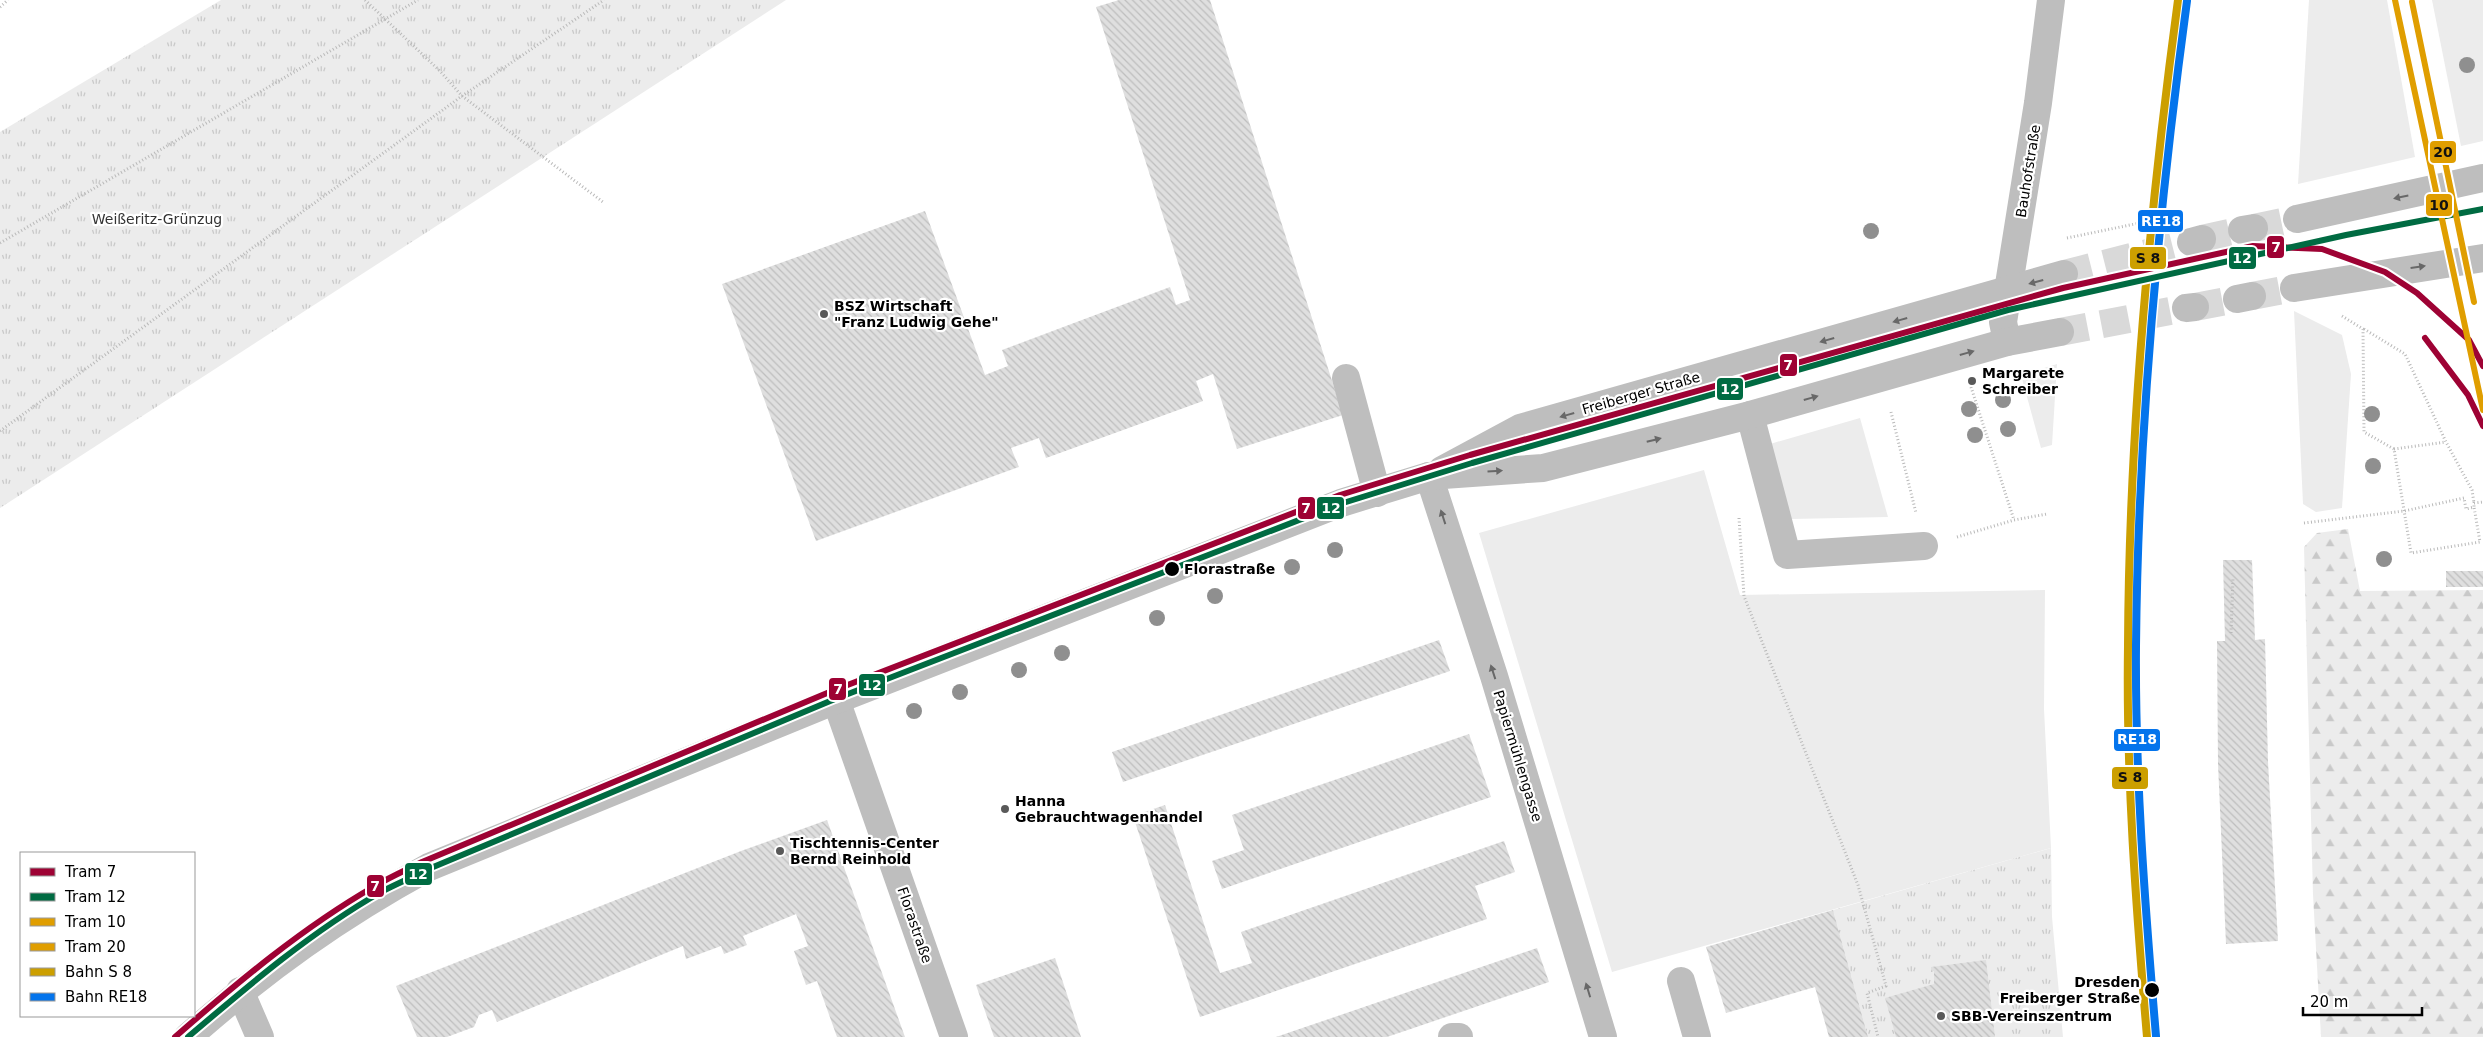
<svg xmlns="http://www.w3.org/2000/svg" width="2483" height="1037" font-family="'DejaVu Sans',sans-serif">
  <defs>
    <pattern id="forest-firs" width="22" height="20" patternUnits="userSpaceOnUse" patternTransform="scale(1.25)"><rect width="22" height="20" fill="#ececec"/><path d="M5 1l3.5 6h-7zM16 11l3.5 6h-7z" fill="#c9c9c9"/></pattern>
    <pattern id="park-tufts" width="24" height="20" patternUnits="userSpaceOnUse" patternTransform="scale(1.25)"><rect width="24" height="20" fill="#ececec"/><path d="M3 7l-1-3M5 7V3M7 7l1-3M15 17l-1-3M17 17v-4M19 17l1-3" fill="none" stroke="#c9c9c9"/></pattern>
    <pattern id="building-back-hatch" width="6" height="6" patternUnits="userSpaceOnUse" patternTransform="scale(1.25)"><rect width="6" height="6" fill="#dfdfdf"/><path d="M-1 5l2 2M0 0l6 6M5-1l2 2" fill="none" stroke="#bebebe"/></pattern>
  </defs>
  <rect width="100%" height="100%" fill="#fff"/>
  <g fill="#ececec">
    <polygon points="2309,0 2387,0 2415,157 2298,184"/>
    <polygon points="2432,0 2483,0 2483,141 2461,146"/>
    <polygon points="2294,311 2342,335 2351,374 2342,508 2316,512 2303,504"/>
    <polygon points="2057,364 2052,445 2041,448 2021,375"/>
    <polygon points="1860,418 1888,517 1791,519 1770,444"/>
    <polygon points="1704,470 1740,595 2045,590 2044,709 2051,848 1612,972 1479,533"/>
  </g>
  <polygon fill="url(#forest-firs)" points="2348,529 2360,591 2483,590 2483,1037 2321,1037 2313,895 2304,547 2317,533"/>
  <g fill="url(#park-tufts)">
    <polygon points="221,0 786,0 0,508 0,132"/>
    <polygon points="2051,848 2052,917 2063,1037 1868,1037 1833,910"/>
  </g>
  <g fill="url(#building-back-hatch)">
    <polygon points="1119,0 1210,0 1343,415 1237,449 1213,374 1196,381 1203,401 1046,458 1039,438 1011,448 1019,467 816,541 722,284 925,211 985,375 1008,366 1002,350 1170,287 1176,305 1190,300 1096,7"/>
    <polygon points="2223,560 2252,560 2255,640 2265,639 2268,762 2278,941 2226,944 2218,764 2217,641 2225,641"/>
    <rect x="2446" y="571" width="37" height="16"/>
    <polygon points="1439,640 1450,671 1123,782 1112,752"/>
    <polygon points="1469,734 1491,797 1222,889 1212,861 1244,850 1232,815"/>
    <polygon points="1165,805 1220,973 1252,963 1241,932 1504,841 1515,872 1475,886 1487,919 1200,1017 1133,816"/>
    <polygon points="827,820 905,1037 837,1037 817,981 806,985 794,951 808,946 796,914 743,936 747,945 724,954 721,946 686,959 683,946 497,1022 492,1010 479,1015 474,1027 447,1037 417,1037 396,986 741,851"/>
    <polygon points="1833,910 1868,1037 1829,1037 1815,987 1726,1013 1706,947"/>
    <polygon points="1537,948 1549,982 1387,1037 1276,1037"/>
    <polygon points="1055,958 1081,1037 994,1037 976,985"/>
    <polygon points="1986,960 1995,1037 1896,1037 1885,998 1934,984 1934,971 1931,972 1931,967"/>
  </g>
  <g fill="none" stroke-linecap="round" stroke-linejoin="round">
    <g stroke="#d9d9d9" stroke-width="28" stroke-dasharray="28 14" stroke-linecap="butt">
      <polyline points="2254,228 2297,219"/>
      <polyline points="2202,239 2242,230"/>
      <polyline points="2064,274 2191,242"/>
      <polyline points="2252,296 2294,288"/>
      <polyline points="2195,307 2237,299"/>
      <polyline points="2060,332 2186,308"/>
    </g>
    <g stroke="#b9b9b9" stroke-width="3" stroke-dasharray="1 2.5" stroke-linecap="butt">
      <polyline points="365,0 440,71 462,96 603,202"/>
      <polyline points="0,7 8,0"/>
      <polyline points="2067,238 2164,218"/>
      <polyline points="0,243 418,0"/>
      <polyline points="2342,316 2363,329 2364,432 2394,449 2411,553 2480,542 2474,507"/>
      <polyline points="2364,329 2405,354 2446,442 2472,490 2474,503"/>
      <polyline points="1971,387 2014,520"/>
      <polyline points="1891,412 1916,513"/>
      <polyline points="0,431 462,96 604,0"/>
      <polyline points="2394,449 2446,442"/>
      <polyline points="1739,518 1744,596 1858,885 1886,986 1867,993 1878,1037"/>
      <polyline points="2304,523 2404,511 2464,498 2466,509 2474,507 2474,503 2483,502"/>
      <polyline points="1957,537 2014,520 2047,514"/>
      <polyline points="2231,633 2233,577"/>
    </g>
    <g stroke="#bebebe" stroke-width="28">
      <polyline points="2297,219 2483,178"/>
      <polyline points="2242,230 2254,228"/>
      <polyline points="2191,242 2202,239"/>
      <polyline points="2294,288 2483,258"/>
      <polyline points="2237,299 2252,296"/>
      <polyline points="2186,308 2195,307"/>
      <polyline points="2007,342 2003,322 2038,103 2051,0"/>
      <polyline points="1346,378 1377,493"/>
      <polyline points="1750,415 1787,555 1924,546"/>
      <polyline points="1442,470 1520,428 2064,274"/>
      <polyline points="1429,476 1494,676 1603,1037"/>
      <polyline points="836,700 954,1037"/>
      <polyline points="1681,981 1697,1037"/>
      <polyline points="240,991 260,1037"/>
      <path d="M188 1037C265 969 339 916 429 867L836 700 1341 503 1429 476 1543 468 1750 415 2007 342 2060 332"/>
      <polyline points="1452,1037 1459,1037"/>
    </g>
    <g stroke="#fff" stroke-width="11">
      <path id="rail-1" d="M2147 1037C2136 907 2126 776 2128 646 2129 429 2149 215 2178 0"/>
    </g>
    <g stroke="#fff" stroke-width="11">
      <path id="rail-2" d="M2156 1036C2145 906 2135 776 2136 646 2138 429 2158 215 2187 1"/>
    </g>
    <use href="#rail-1" stroke="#cc9f00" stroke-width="8"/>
    <use href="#rail-2" stroke="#0474ec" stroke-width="8"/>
    <g stroke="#fff" stroke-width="10">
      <g id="tram-1">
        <polyline points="2425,338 2468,395 2483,426"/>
        <path d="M175 1037C238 982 302 928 375 886 390 877 406 870 422 862L832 691 1340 495 1470 455 2063 288 2253 246 2322 249 2385 272 2417 293 2469 340 2483 366"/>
      </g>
    </g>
    <g stroke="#fff" stroke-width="10">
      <path id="tram-2" d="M188 1037C249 985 311 932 381 892 396 884 411 878 426 870L835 699 1343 503 1472 463 2008 310 2346 235 2483 209"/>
    </g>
    <g stroke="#fff" stroke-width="10">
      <polyline id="tram-3" points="2395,0 2483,410"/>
    </g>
    <g stroke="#fff" stroke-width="10">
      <polyline id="tram-4" points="2412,2 2474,302"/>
    </g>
    <use href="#tram-1" stroke="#9e0234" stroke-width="6"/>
    <use href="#tram-2" stroke="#006b42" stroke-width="6"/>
    <use href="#tram-3" stroke="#e09e00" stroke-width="6"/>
    <use href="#tram-4" stroke="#e09e00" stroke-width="6"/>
  </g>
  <g fill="#8f8f8f">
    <circle cx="2467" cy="65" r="8"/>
    <circle cx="1871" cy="231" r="8"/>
    <circle cx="2003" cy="400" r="8"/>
    <circle cx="1969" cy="409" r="8"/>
    <circle cx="2372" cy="414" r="8"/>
    <circle cx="2008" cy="429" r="8"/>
    <circle cx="1975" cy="435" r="8"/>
    <circle cx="2373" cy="466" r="8"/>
    <circle cx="1335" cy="550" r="8"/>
    <circle cx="2384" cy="559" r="8"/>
    <circle cx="1292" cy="567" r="8"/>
    <circle cx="1215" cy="596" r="8"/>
    <circle cx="1157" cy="618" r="8"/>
    <circle cx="1062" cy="653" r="8"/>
    <circle cx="1019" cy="670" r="8"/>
    <circle cx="960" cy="692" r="8"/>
    <circle cx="914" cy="711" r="8"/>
  </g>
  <defs><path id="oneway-solid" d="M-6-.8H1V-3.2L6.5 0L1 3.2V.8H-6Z" transform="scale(1.25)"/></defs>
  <g fill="#686868">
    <use href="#oneway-solid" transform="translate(2401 197) rotate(168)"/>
    <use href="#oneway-solid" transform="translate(2418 267) rotate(-8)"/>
    <use href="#oneway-solid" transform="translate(2036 282) rotate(165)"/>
    <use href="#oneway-solid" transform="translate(1900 320) rotate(164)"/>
    <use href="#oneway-solid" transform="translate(1827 340) rotate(164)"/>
    <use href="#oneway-solid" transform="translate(1967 353) rotate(-16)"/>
    <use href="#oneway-solid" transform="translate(1811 398) rotate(-16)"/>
    <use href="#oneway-solid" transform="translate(1567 415) rotate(164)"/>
    <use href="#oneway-solid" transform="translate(1654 440) rotate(-14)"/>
    <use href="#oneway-solid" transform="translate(1495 471) rotate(-4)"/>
    <use href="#oneway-solid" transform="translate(1443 517) rotate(-108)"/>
    <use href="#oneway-solid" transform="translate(1493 672) rotate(-108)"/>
    <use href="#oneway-solid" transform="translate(1588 990) rotate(-107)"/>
  </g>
  <g fill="#595959" stroke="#fff" stroke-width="2">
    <circle cx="824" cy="314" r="5"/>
    <circle cx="1972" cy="381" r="5"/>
    <circle cx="1005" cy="809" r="5"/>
    <circle cx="780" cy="851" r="5"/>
    <circle cx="1941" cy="1016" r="5"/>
  </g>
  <g fill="#000" stroke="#fff" stroke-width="2">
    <circle cx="1172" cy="569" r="8"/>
    <circle cx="2152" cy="990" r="8"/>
  </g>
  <g text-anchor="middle" stroke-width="4.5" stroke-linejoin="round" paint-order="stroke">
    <g font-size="14" fill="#000" stroke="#fff">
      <text transform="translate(2028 171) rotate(-81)" y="5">Bauhofstraße</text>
      <text transform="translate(1641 393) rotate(-16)" y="5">Freiberger Straße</text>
      <text transform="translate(1518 756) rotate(73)" y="5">Papiermühlengasse</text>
      <text transform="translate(915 925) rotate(71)" y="5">Florastraße</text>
    </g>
    <g font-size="14" fill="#333" stroke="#fff">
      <text x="157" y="224">Weißeritz-Grünzug</text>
    </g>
    <g font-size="14" font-weight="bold" fill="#000" stroke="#fff" text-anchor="start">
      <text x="834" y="311">BSZ Wirtschaft<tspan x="834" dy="16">"Franz Ludwig Gehe"</tspan></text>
      <text x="1982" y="378">Margarete<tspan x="1982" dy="16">Schreiber</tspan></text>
      <text x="1015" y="806">Hanna<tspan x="1015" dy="16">Gebrauchtwagenhandel</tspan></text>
      <text x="790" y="848">Tischtennis-Center<tspan x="790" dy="16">Bernd Reinhold</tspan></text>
      <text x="1951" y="1021">SBB-Vereinszentrum</text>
    </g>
    <g font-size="14" font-weight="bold" fill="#000" stroke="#fff" text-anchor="start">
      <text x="1184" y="574">Florastraße</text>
      <text x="2140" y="987" text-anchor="end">Dresden<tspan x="2140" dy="16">Freiberger Straße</tspan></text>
    </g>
  </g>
  <g stroke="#fff" stroke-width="2">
    <rect x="2429" y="140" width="28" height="24" rx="5" fill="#e09e00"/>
    <rect x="2425" y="193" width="28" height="24" rx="5" fill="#e09e00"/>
    <rect x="2137" y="209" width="47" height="24" rx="5" fill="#0474ec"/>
    <rect x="2266" y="235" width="19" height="24" rx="5" fill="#9e0234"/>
    <rect x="2228" y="246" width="29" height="24" rx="5" fill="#006b42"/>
    <rect x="2129" y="246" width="38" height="24" rx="5" fill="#cc9f00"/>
    <rect x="1779" y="353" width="19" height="24" rx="5" fill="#9e0234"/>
    <rect x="1716" y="377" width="28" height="24" rx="5" fill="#006b42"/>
    <rect x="1316" y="496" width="29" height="24" rx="5" fill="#006b42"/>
    <rect x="1297" y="496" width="19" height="24" rx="5" fill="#9e0234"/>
    <rect x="858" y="673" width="28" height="24" rx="5" fill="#006b42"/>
    <rect x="828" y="677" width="19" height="24" rx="5" fill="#9e0234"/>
    <rect x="2113" y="728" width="48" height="24" rx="5" fill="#0474ec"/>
    <rect x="2111" y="766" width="38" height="24" rx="5" fill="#cc9f00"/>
    <rect x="404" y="862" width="29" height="24" rx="5" fill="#006b42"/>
    <rect x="366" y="874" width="19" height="24" rx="5" fill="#9e0234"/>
  </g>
  <g font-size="14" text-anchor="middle" font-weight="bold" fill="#fff">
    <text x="2161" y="226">RE18</text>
    <text x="2276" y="252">7</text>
    <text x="2242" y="263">12</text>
    <text x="1788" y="370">7</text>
    <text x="1730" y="394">12</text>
    <text x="1331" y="513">12</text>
    <text x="1306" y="513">7</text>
    <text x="872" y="690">12</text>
    <text x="838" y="694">7</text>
    <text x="2137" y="744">RE18</text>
    <text x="418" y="879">12</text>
    <text x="375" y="891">7</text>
  </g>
  <g font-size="14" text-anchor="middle" font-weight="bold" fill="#111">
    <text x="2443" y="157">20</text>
    <text x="2439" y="210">10</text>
    <text x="2148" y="263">S 8</text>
    <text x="2130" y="782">S 8</text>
  </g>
  <rect x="20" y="852" width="175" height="165" fill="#ffffff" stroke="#999999"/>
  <rect x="30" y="868" width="25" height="8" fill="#9e0234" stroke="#999999"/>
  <text x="65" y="877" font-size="15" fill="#000000">Tram 7</text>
  <rect x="30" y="893" width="25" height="8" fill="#006b42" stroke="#999999"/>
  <text x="65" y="902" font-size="15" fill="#000000">Tram 12</text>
  <rect x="30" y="918" width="25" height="8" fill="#e09e00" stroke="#999999"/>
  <text x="65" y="927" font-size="15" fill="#000000">Tram 10</text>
  <rect x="30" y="943" width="25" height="8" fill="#e09e00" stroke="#999999"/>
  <text x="65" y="952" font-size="15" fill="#000000">Tram 20</text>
  <rect x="30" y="968" width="25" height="8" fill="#cc9f00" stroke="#999999"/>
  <text x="65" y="977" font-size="15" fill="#000000">Bahn S 8</text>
  <rect x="30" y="993" width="25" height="8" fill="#0474ec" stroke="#999999"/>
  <text x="65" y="1002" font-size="15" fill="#000000">Bahn RE18</text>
  <path d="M2303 1007v8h119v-8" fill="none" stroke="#000000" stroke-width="2.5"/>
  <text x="2310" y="1007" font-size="15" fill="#000000" stroke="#ffffff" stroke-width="4" paint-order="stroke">20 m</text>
</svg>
